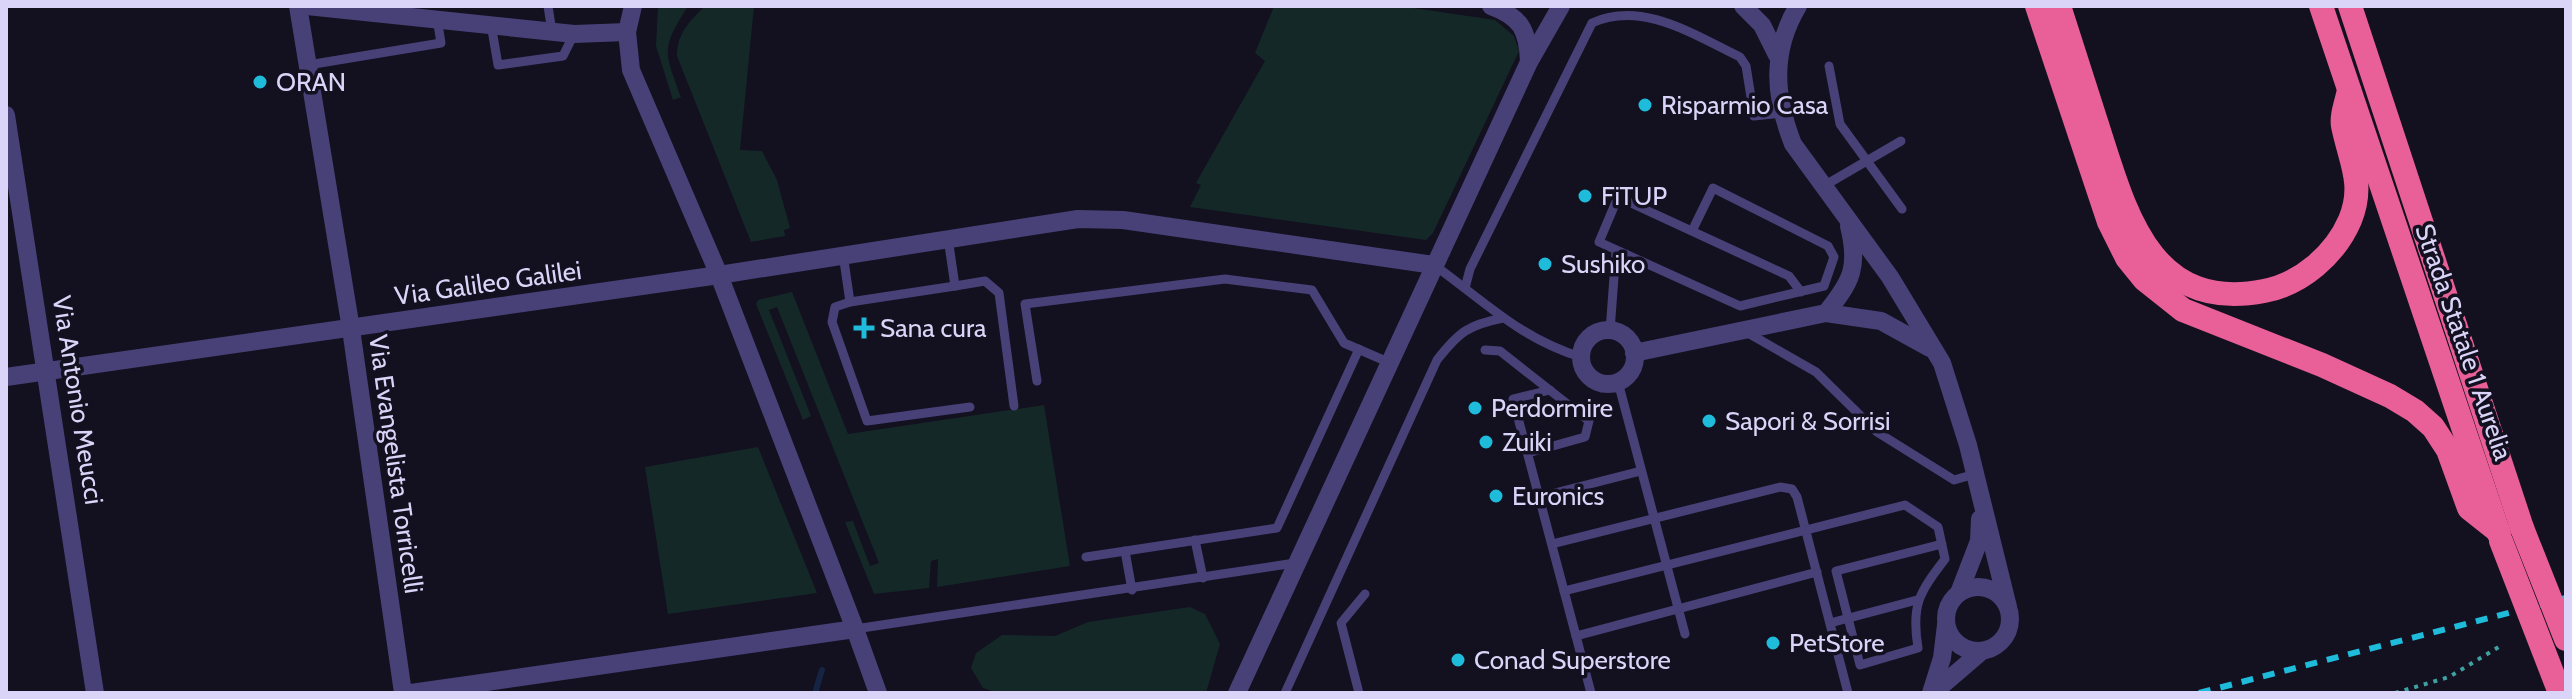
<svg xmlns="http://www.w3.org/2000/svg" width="2572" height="699" font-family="Cabin,sans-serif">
  <rect width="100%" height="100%" fill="#13101f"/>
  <g fill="#142828">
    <path d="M658 6H688C661 49 664 50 681 97L673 100 656 46Z"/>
    <path d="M705 6H754L740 150 762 151 777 180 790 228 784 230 785 236 751 242 677 56C677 33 690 21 705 6Z"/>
    <polygon points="1274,6 1400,6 1495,20 1514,36 1519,51 1433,233 1426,240 1190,207 1201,185 1196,183 1265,61 1255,53"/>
    <polygon points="792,292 848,434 1044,405 1070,566 937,587 938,559 931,561 929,588 874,594 845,522 853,521 870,566 879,563 777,307 769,310 811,416 803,420 756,304 758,300"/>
    <polygon points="758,447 817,593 668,614 645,467"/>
    <polygon points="1190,607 1205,614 1220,644 1206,693 998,693 983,688 971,668 976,653 1002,635 1055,636 1088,622"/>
  </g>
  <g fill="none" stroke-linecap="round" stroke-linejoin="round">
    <polyline stroke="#162443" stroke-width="6" points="815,693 822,670"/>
    <polyline stroke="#3ea2a3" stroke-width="4" stroke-dasharray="4 6" stroke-linecap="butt" points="2395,693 2449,677 2502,645"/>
    <g stroke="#474178" stroke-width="9">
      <polyline points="548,6 552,32"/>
      <polyline points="491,24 498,65 563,56 574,34"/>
      <polyline points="308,65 441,43 437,18"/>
      <polyline points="1829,66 1840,124 1902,209"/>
      <polyline points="1822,187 1901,141"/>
      <polyline points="1692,231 1713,188 1828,246 1834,257 1824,286 1740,306 1599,242 1618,197 1789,276 1801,292"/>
      <polyline points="948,238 955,286 985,281 999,293 1014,406"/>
      <polyline points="843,254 850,302 835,307 832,322 867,421 970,407"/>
      <path d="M1434 265C1484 301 1521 339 1581 357"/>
      <path d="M1465 288 1470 269 1592 23C1642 0 1694 35 1740 57L1746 66 1754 116 1782 113"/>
      <polyline points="850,302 955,286"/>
      <polyline points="1610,331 1616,250"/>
      <polyline points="1748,333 1816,372 1877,432 1954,480 1975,474"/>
      <polyline points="1485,350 1500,351 1589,421 1585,437 1528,453"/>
      <polyline points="1037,381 1025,304 1225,279 1312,290 1344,343 1388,362"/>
      <polyline points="1618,382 1685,634"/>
      <polyline points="1550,390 1513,399 1576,636 1817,572"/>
      <polyline points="1539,497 1641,471"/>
      <polyline points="1195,540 1203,578"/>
      <polyline points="1552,544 1780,487 1792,489 1797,497 1848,693"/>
      <polyline points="1125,551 1132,590"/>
      <polyline points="1086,557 1277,528 1359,349"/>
      <path d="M1564 591 1905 505 1938 527 1945 559C1919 593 1911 605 1918 648L1860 665 1836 571 1942 544"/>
      <polyline points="1830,623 1917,600"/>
      <polyline points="855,629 1295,563"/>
      <polyline points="1576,636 1591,693"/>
      <path d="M1285 693 1437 360C1459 332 1468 325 1503 318"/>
      <polyline points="1359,693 1341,623 1365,594"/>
    </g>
    <g stroke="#474178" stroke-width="18">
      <polyline points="298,6 351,329 403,693"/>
      <polyline points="307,6 574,34 627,32"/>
      <path d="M1491 6C1521 17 1528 30 1529 62"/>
      <polyline points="1743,6 1762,25 1777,55"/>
      <path d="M1798 6C1771 51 1774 96 1793 144L1890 277 1942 363 1968 445 2008 607"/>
      <polyline points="6,115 95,693"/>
      <path d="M1826 313C1852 281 1859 267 1849 226"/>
      <circle cx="1608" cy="357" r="27"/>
      <polyline points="1634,353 1826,313 1881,321 1930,348"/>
      <polyline points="6,377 719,275 631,70 627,32 633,6"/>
      <circle cx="1978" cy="619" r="32"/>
      <polyline points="1959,593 1979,541 1980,519"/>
      <polyline points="855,629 878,693"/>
      <polyline points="411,693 855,629 719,275 1078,219 1123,220 1434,265"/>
      <polyline points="1237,693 1529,62 1561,6"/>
      <polyline points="1931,693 1942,658 1946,625"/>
      <polyline points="1933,693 1982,651"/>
    </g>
    <g stroke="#e95f97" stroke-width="24">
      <polyline points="2037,6 2109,222 2127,258 2144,279 2183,310 2322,365 2390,396 2415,411 2433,427 2448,450 2469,508 2498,531"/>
      <path d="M2059 6C2073 49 2086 91 2100 134 2126 215 2152 313 2264 291 2301 284 2335 255 2350 220 2365 184 2350 161 2343 126 2341 115 2347 101 2349 90"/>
      <polyline points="2321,6 2499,534"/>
      <polyline points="2350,6 2522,528"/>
    </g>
    <polyline stroke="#1ebbdb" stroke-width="6" stroke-dasharray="12 10" stroke-linecap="butt" points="2199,693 2566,598"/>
    <g stroke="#e95f97" stroke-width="24">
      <polyline points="2522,528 2566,639"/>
      <polyline points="2501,541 2560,693"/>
    </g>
  </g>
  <g fill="#1ebbdb" stroke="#13101f" stroke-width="3">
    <circle cx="260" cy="82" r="8"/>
    <circle cx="1645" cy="105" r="8"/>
    <circle cx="1585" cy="196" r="8"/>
    <circle cx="1545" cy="264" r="8"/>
    <path d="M860 316h8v8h8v8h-8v8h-8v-8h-8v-8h8z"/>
    <circle cx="1475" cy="408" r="8"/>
    <circle cx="1709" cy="421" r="8"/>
    <circle cx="1486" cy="442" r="8"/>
    <circle cx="1496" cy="496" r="8"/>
    <circle cx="1773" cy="643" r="8"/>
    <circle cx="1458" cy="660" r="8"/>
  </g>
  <g text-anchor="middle" stroke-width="7" stroke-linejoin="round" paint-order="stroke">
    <g font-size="26" fill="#dbd4f9" stroke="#13101f" text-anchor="start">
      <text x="276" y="91">ORAN</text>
      <text x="1661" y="114">Risparmio Casa</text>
      <text x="1601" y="205">FiTUP</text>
      <text x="1561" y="273">Sushiko</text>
      <text x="880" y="337">Sana cura</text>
      <text x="1491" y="417">Perdormire</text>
      <text x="1725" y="430">Sapori &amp; Sorrisi</text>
      <text x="1502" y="451">Zuiki</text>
      <text x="1512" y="505">Euronics</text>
      <text x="1789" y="652">PetStore</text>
      <text x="1474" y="669">Conad Superstore</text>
    </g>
    <g font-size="26" fill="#dbd4f9" stroke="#13101f">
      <text transform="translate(488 283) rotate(-8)" y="9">Via Galileo Galilei</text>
      <text transform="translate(2464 342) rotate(71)" y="9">Strada Statale 1 Aurelia</text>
      <text transform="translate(78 400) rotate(81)" y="9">Via Antonio Meucci</text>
      <text transform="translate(396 464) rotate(82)" y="9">Via Evangelista Torricelli</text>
    </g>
  </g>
  <rect width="2572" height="699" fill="none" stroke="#dbd4f9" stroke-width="16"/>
</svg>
